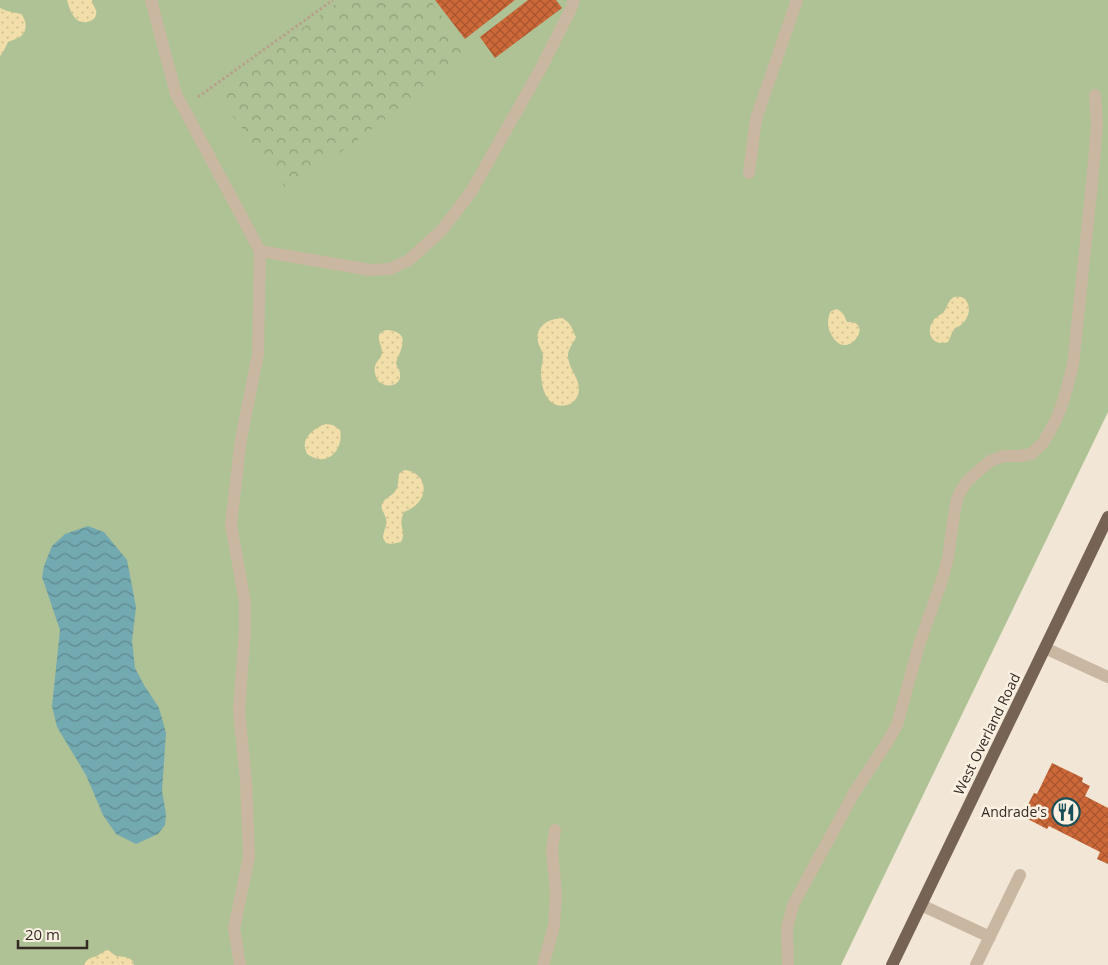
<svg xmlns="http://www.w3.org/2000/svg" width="1108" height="965" font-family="'Open Sans',sans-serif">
  <defs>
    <pattern id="forest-crowns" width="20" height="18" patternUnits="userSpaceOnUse" patternTransform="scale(1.25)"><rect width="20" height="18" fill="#afc295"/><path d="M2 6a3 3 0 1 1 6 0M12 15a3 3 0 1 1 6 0" fill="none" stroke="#8f9e79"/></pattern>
    <pattern id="sand-dots" width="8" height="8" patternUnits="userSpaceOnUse" patternTransform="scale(1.25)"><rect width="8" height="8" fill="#f1dea9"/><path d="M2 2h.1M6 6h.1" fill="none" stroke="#cfbf91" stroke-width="1.8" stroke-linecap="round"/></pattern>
    <pattern id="water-waves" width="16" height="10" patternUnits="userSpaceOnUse" patternTransform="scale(1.25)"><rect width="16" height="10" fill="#73a9b1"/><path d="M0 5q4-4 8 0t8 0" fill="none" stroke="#5f8a90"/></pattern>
    <pattern id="building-cross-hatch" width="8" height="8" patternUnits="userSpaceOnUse" patternTransform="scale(1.25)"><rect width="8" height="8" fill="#cd6838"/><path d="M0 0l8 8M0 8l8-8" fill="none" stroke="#a7562f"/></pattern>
  </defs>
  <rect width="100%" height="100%" fill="#f2e7d6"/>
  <polygon fill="#afc295" points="0,0 1108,0 1108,412 841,965 0,965"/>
  <polygon fill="url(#forest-crowns)" points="341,0 430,0 471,56 288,191 215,92"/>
  <g fill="url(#sand-dots)">
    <path d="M67 0H92C92 5 98 10 96 15 95 19 91 21 87 22 74 24 70 10 67 0Z"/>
    <path d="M0 8 7 11 21 14C27 21 28 31 20 37 17 39 12 40 8 42L3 52 0 56Z"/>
    <path d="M954 297C958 297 961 296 965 299 972 307 969 318 962 324 960 326 957 327 955 328 952 332 950 338 948 342 933 347 925 333 933 321 936 316 942 315 945 310 948 305 948 301 954 297Z"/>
    <path d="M837 309 843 313 847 322C850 322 853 322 855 323 870 329 845 362 831 334 827 327 827 318 831 311Z"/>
    <path d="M562 318C572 324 571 327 576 337 574 342 569 348 568 354 567 369 583 380 578 395 576 400 572 404 567 405 547 410 541 388 541 372 541 367 543 362 543 356 543 351 539 347 538 342 535 326 548 319 562 318Z"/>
    <path d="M387 330C413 332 400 350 396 363 397 367 400 370 400 374 402 389 377 390 375 373 373 361 382 360 382 352 382 343 372 334 387 330Z"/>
    <path d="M326 424 333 425 340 430C343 442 336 458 323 459 317 460 312 457 307 454 306 451 304 446 305 442 307 434 318 426 326 424Z"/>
    <path d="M404 470C422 471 430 489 418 503 414 507 409 510 404 512 397 526 407 531 401 542L392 544 386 543 383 538C383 531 388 525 386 519 385 513 380 510 382 504 385 497 393 496 396 490 399 484 398 480 399 474Z"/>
    <path d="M108 950 116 956C124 957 127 956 133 961L134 965H84C87 958 91 958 97 956 101 954 103 951 108 950Z"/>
  </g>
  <polygon fill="url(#water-waves)" points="88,526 104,532 127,560 136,607 132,641 135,668 144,685 159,708 166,733 162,791 166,814 165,825 158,834 136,844 116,834 103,815 86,775 57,727 52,706 60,630 42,577 44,566 52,546 65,534"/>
  <g fill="url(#building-cross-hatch)">
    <polygon points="435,0 515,0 465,39"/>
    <polygon points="528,0 556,0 562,8 495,58 480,37"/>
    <polygon points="1052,763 1083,778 1082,782 1090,786 1085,796 1108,808 1108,864 1097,859 1100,852 1049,826 1047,829 1022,816 1034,793 1037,794"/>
  </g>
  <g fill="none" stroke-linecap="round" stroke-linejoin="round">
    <polyline stroke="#b6a18c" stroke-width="3" stroke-dasharray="2.5 2.5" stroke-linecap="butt" points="198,97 333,0"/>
    <g stroke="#cab7a2" stroke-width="12">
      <polyline points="151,0 176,94 260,251 370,270 390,269 409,260 441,231 471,192 540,70 570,11 574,0"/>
      <polyline points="749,173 756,119 797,0"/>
      <polyline points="1045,648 1108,677"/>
      <polyline points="921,905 990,937"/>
      <polyline points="240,965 234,928 249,857 246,781 239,711 245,630 245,602 231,525 236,481 241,439 258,354 260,251"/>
      <polyline points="543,965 554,926 556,893 552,850 555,830"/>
      <polyline points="788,965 787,928 793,905 854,793 888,741 897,725 919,645 943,577 948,558 955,508 959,494 967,481 990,461 1004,456 1020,456 1031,454 1043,443 1056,420 1064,399 1073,365 1092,183 1097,125 1095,95"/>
      <polyline points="976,965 1020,875"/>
    </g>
    <polyline stroke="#776354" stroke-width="12" points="892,965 1108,517"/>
  </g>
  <defs>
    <g id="restaurant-ring" transform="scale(1.4375)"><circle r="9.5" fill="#faf1e2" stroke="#184f58" stroke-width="1.5"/><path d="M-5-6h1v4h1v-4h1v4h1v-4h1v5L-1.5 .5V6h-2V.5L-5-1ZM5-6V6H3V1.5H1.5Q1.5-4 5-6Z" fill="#184f58"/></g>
  </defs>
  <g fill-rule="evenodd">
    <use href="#restaurant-ring" x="1066" y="812"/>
  </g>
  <g text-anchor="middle" stroke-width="5" stroke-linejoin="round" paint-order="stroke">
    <g font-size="14" fill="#342b25" stroke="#faf1e2">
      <text transform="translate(987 734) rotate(-64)" y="5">West Overland Road</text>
    </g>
    <g font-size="14" fill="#342b25" stroke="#faf1e2" text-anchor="end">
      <text x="1047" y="817">Andrade's</text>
    </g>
  </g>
  <path d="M18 940v8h69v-8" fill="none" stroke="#342b25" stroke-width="2.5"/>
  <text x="25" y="940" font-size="15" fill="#342b25" stroke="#faf1e2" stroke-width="4" paint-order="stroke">20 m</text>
</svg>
